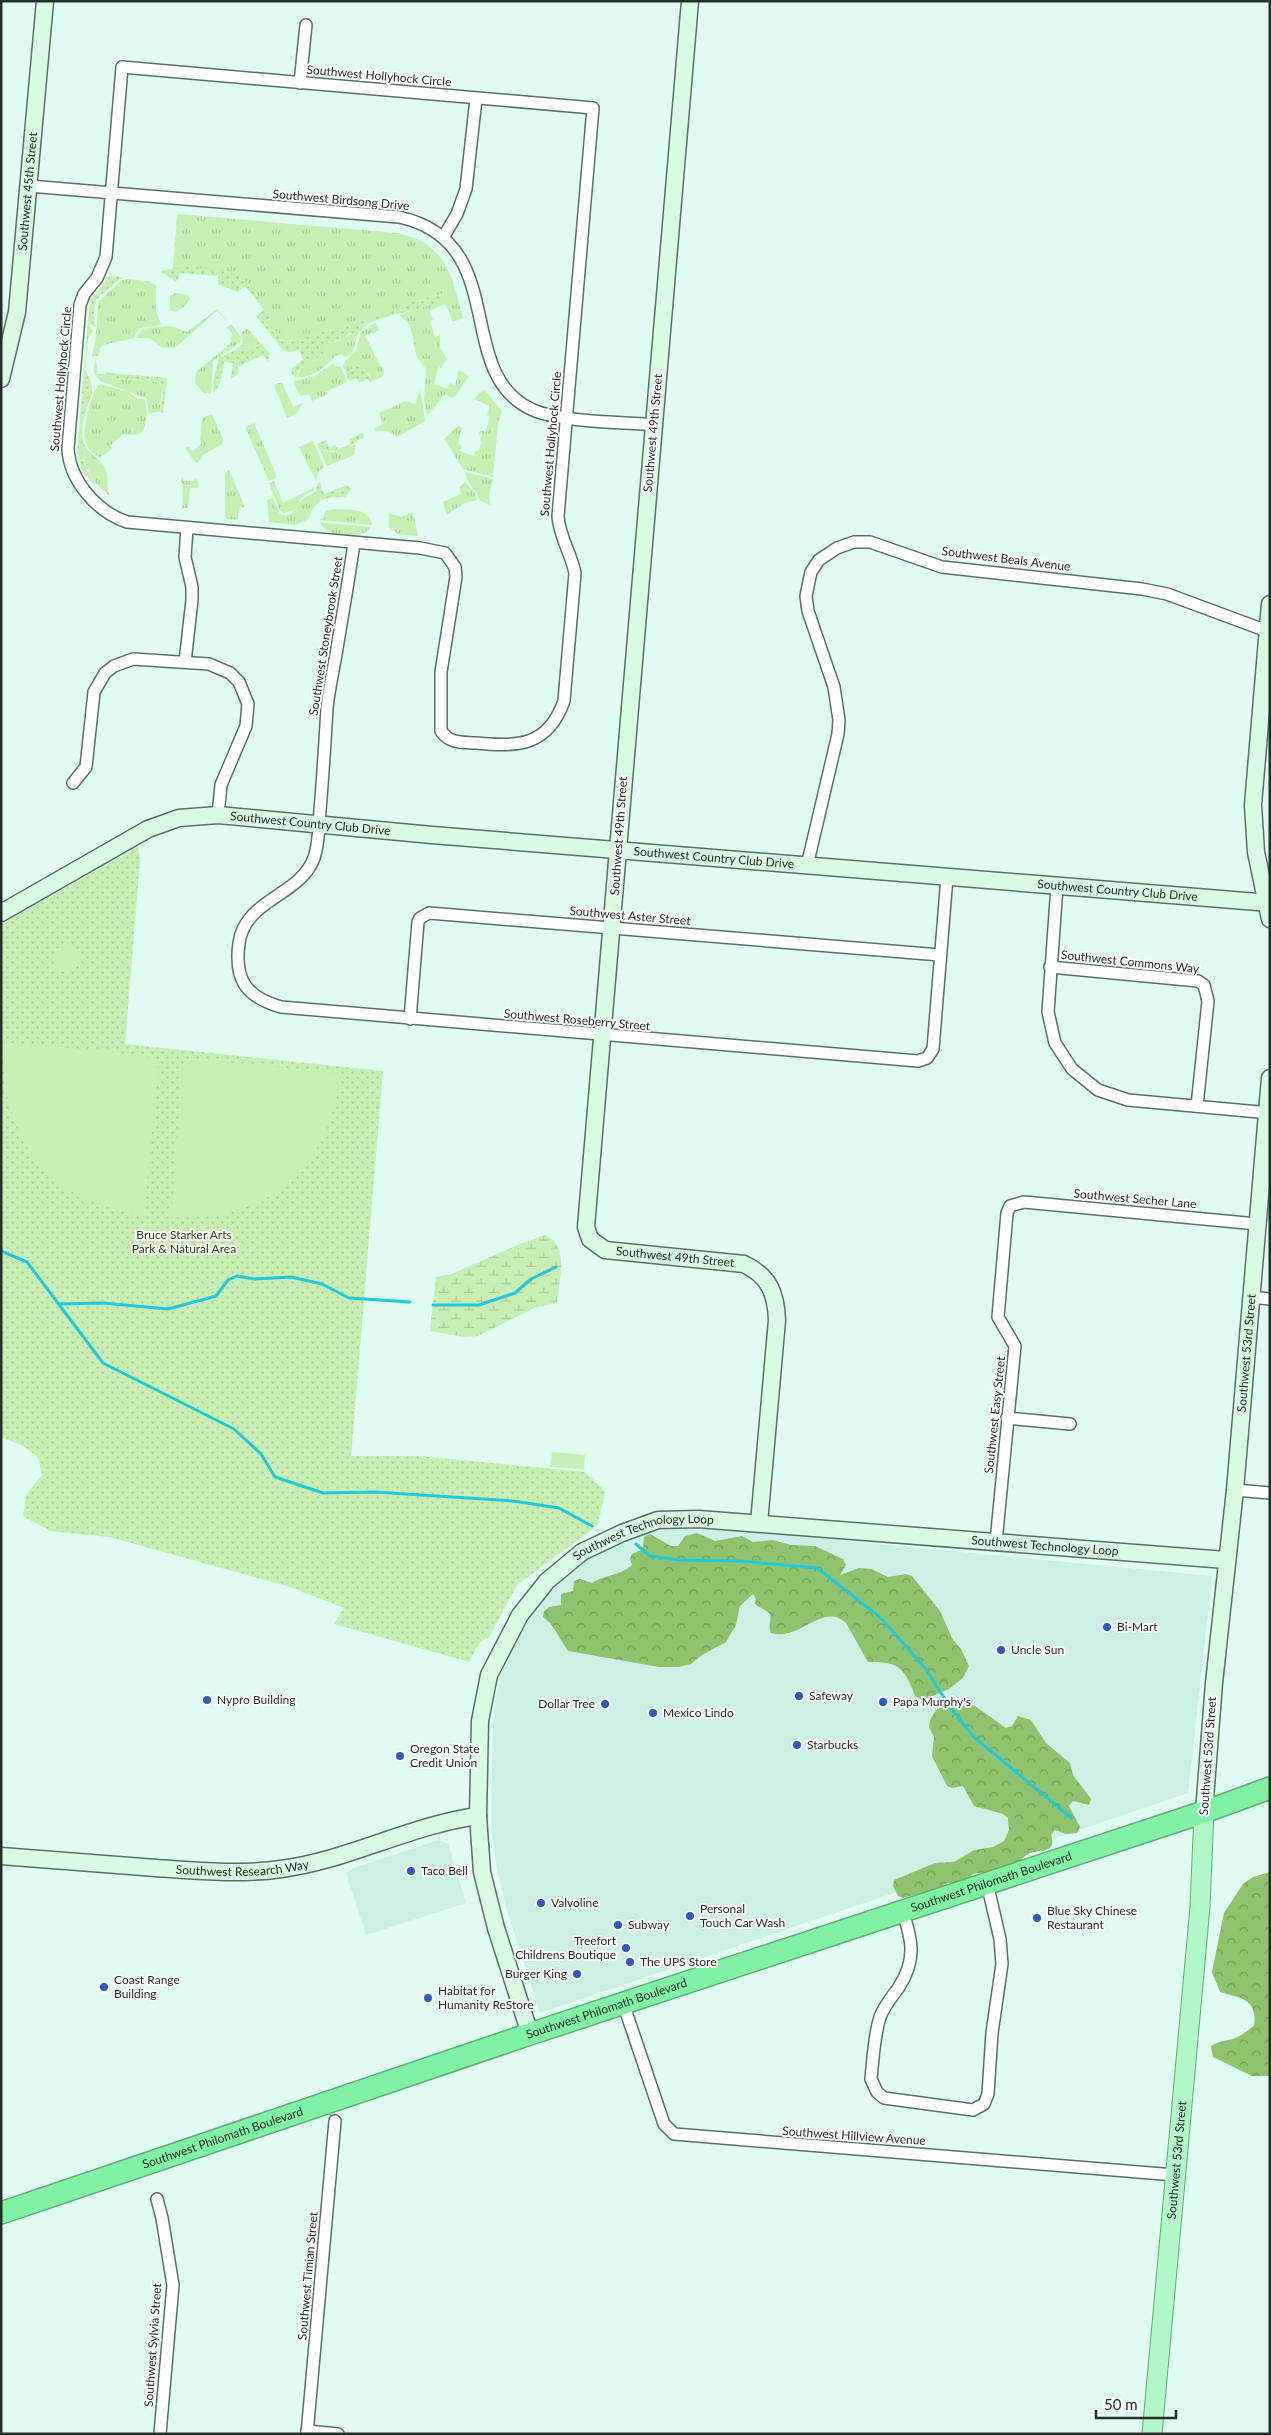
<svg xmlns="http://www.w3.org/2000/svg" width="1271" height="2435" font-family="Lato,sans-serif">
  <defs>
    <pattern id="grass-tufts" width="24" height="20" patternUnits="userSpaceOnUse" patternTransform="scale(1.25)"><rect width="24" height="20" fill="#c9eeb3"/><path d="M3 7l-1-3M5 7V3M7 7l1-3M15 17l-1-3M17 17v-4M19 17l1-3" fill="none" stroke="#accc9a"/></pattern>
    <pattern id="forest-crowns" width="20" height="18" patternUnits="userSpaceOnUse" patternTransform="scale(1.25)"><rect width="20" height="18" fill="#90c36d"/><path d="M2 6a3 3 0 1 1 6 0M12 15a3 3 0 1 1 6 0" fill="none" stroke="#759f5a"/></pattern>
    <pattern id="wetland-marsh" width="20" height="14" patternUnits="userSpaceOnUse" patternTransform="scale(1.25)"><rect width="20" height="14" fill="#c9eeb3"/><path d="M1 5h8M5 5V1M11 12h8M15 12V8" fill="none" stroke="#accc9a"/></pattern>
    <pattern id="park-dots" width="8" height="8" patternUnits="userSpaceOnUse" patternTransform="scale(1.25)"><rect width="8" height="8" fill="#c9eeb3"/><path d="M2 2h.1M6 6h.1" fill="none" stroke="#accc9a" stroke-width="1.8" stroke-linecap="round"/></pattern>
  </defs>
  <rect width="100%" height="100%" fill="#e0fbf1"/>
  <g fill="#ccf0e3">
    <polygon points="698,1527 1212,1576 1188,1793 540,2013 507,1911 498,1874 491,1829 493,1722 495,1702 504,1664 518,1638 544,1597 577,1566 614,1544 645,1532"/>
    <polygon points="439,1840 448,1844 466,1903 366,1935 346,1873 354,1868"/>
  </g>
  <g fill="url(#grass-tufts)">
    <path d="M177 214 397 233C447 243 452 276 463 318L453 322 445 304 429 311 433 320 430 321 435 337 440 335V347L447 359 441 368 438 367 434 384 447 389 450 383 455 386 459 370 469 376 455 396 452 398 445 394 427 416 424 400 426 369 417 358 410 325 399 315 443 299 452 291 415 301 361 322 286 342 278 336 256 292 225 272 194 268 173 269Z"/>
    <path d="M128 279 149 281 156 286V311L161 324C150 330 139 322 134 338L103 345 100 348 99 356H92L96 337 98 302 122 280Z"/>
    <path d="M176 293 188 295 190 299C186 306 177 315 170 310V296Z"/>
    <path d="M217 309 229 322 217 311 175 348 161 347 150 338H136L142 329C147 328 171 325 175 327 180 329 182 331 187 332Z"/>
    <polygon points="376,323 380,330 365,336 384,372 382,377 373,381 368,373 354,368 346,373 343,366 346,360 356,351 361,332"/>
    <polygon points="231,324 241,337 240,343 213,361 211,394 204,393 195,383 196,372 232,342 230,338 233,335 228,328 225,329"/>
    <path d="M247 328 260 342C255 350 244 353 235 350L243 343 241 333Z"/>
    <path d="M354 332 358 333 352 354 345 357 341 354 335 356C327 365 314 378 297 377L301 367 321 356 328 343 339 341Z"/>
    <polygon points="334,363 335,366 341,367 347,382 327,391 328,394 312,401 309,394 300,396 293,381 315,376"/>
    <polygon points="96,376 158,382 162,388 160,411 149,414 146,398 100,381"/>
    <polygon points="278,383 282,383 293,407 303,403 297,413 287,418 274,385"/>
    <path d="M100 384 129 392 138 399H144C148 408 149 434 135 435 131 436 128 433 123 434L110 446 112 449 100 458C95 454 89 450 86 444 81 432 91 392 100 384Z"/>
    <polygon points="484,389 502,411 498,424 493,477 463,469 444,439 458,426 462,428 458,443 462,446 460,451 473,456 476,451 478,451 482,442 480,440 482,435 479,434 480,430 486,432 490,416 487,415 490,406 474,399"/>
    <polygon points="420,390 425,421 397,437 388,431 375,431 374,428 383,424 379,413 406,401 415,404"/>
    <path d="M91 397C85 411 77 435 87 449 93 456 102 461 106 470 109 479 105 487 110 496L93 481C91 473 86 468 84 460 77 444 82 416 86 399Z"/>
    <polygon points="212,414 223,439 222,444 203,455 201,460 196,463 185,448 188,446 193,451 202,443 200,440 202,418"/>
    <polygon points="254,423 277,477 269,481 245,427"/>
    <polygon points="313,441 324,467 318,472 316,481 299,447"/>
    <polygon points="356,445 354,455 327,466 320,450 333,452"/>
    <polygon points="229,470 245,507 239,508 238,520 227,519 225,516 225,473"/>
    <path d="M465 472 493 479 489 494 490 505 480 501C477 490 465 481 465 472Z"/>
    <polygon points="183,476 183,481 194,481 195,478 199,483 198,488 190,488 188,508 182,508 183,487 181,482"/>
    <polygon points="274,481 283,503 315,487 313,491 302,497 295,510 284,513 280,511 269,483"/>
    <polygon points="465,482 475,493 477,500 463,504 447,515 443,502 461,494 459,487"/>
    <path d="M316 491 320 501 311 511 309 519 295 525 269 522 267 500 273 498 280 514C293 518 295 509 302 500 306 496 312 495 316 491Z"/>
    <path d="M334 509C346 510 371 507 372 525L321 520 326 511Z"/>
    <polygon points="413,512 418,536 398,534 389,527 389,513 401,517"/>
    <path d="M320 522 371 527C363 541 325 538 320 522Z"/>
  </g>
  <g fill="url(#forest-crowns)">
    <path d="M697 1533 715 1541 742 1536 753 1542 773 1540 791 1545 815 1546 843 1559 846 1565 840 1575 859 1568 871 1569 888 1577 906 1574 912 1576 940 1611 953 1640 961 1649 969 1666 963 1678 949 1689 923 1700 915 1696C905 1668 898 1661 868 1662L846 1623C823 1601 799 1642 771 1633 767 1626 773 1619 769 1613 765 1609 759 1608 755 1604L756 1599 753 1594 740 1606 736 1625 726 1642 702 1655 691 1664 679 1667H659L568 1651 551 1624 543 1617 544 1611 549 1607 561 1605V1594L573 1591 574 1581 580 1579 592 1583C604 1575 622 1575 632 1565L630 1559 632 1554 643 1549 644 1537 650 1534 671 1546H678L685 1536Z"/>
    <path d="M957 1699 975 1706 1006 1728 1012 1726 1018 1716 1031 1720 1046 1743 1070 1763 1073 1775 1091 1799 1089 1805 1073 1801 1069 1806 1080 1827 1077 1833 1066 1834 1055 1830 1051 1835C1057 1852 1042 1850 1030 1853 1024 1855 1021 1862 1015 1865 1010 1867 1004 1865 1000 1867 990 1871 984 1873 973 1874L965 1883H948L938 1888 903 1898 898 1896 893 1886 894 1880 935 1863 954 1862 974 1850 993 1847 1004 1841 1009 1830 1008 1818 1003 1814 974 1806 963 1786 952 1788 947 1786 932 1756 934 1737 929 1727 930 1720 936 1710Z"/>
    <path d="M1270 1872V2076H1252L1213 2057 1211 2046C1220 2041 1224 2041 1233 2039 1241 2036 1248 2030 1254 2026 1258 1999 1241 1998 1220 1992L1212 1972 1224 1913 1243 1884 1253 1877Z"/>
  </g>
  <path fill="url(#wetland-marsh)" d="M545 1235C570 1246 559 1281 557 1303L534 1308 478 1336 465 1337 430 1331 436 1277 449 1275 520 1244Z"/>
  <g fill="url(#park-dots)">
    <path d="M184 267C200 268 221 268 237 275 262 287 273 338 286 342L361 322 415 301 453 291C431 316 375 309 358 333H349L344 339 328 343 321 356 301 367 296 377 291 374 292 368 303 360 299 350 288 352 283 350 256 316 264 309 245 286 238 292 218 284V276L179 273 178 280 175 281 160 271Z"/>
    <path d="M109 276 125 277 119 280 96 300 94 311 95 327 90 323 89 327 93 331 88 338C88 348 85 358 86 369 88 379 95 386 91 397L86 399 81 427 83 445 82 447 83 460 96 487 81 468 77 452 89 309 92 299Z"/>
    <path d="M260 342 269 353 268 362 263 355 237 367 239 373 231 378 233 363 224 362C223 371 221 387 213 393L214 377 219 358 235 350 246 351 258 346Z"/>
    <polygon points="96,358 97,374 106,374 107,371 110,373 167,378 163,413 160,411 163,394 161,385 158,382 96,376 93,370"/>
    <polygon points="355,366 363,368 373,381 370,382 368,379 359,383 357,378 349,381 346,373"/>
    <path d="M362 433 364 437C345 449 344 453 320 450L317 444 326 440 329 448 335 445 338 449 351 444 349 439Z"/>
    <polygon points="318,482 320,482 324,494 347,485 351,489 345,497 326,498 320,501 316,491"/>
    <polygon points="138,847 140,860 125,1044 383,1071 351,1456 420,1456 585,1472 605,1491 598,1525 517,1585 489,1637 480,1642 469,1662 334,1624 344,1608 287,1586 109,1537 50,1531 23,1516 26,1495 42,1475 38,1457 23,1446 1,1437 1,924"/>
  </g>
  <g fill="#c9eeb3">
    <circle cx="66" cy="959" r="13"/>
    <path d="M3 1042 143 1055 155 1060 160 1073 157 1081 144 1215C49 1204 0 1137 3 1042Z"/>
    <path d="M199 1060 340 1073C331 1170 267 1222 171 1217L182 1082 181 1073 188 1063Z"/>
    <polygon points="552,1452 585,1455 584,1469 550,1467"/>
  </g>
  <g fill="none" stroke-linecap="round" stroke-linejoin="round">
    <g stroke="#1fc9de" stroke-width="3">
      <polyline points="1,1251 27,1262 103,1363 234,1429 261,1454 275,1477 323,1493 375,1492 513,1501 559,1508 592,1526"/>
      <polyline points="59,1304 103,1303 168,1309 216,1296 228,1280 237,1276 254,1279 291,1277 322,1284 349,1298 410,1302"/>
      <polyline points="433,1305 479,1305 515,1293 531,1279 556,1267"/>
      <polyline points="636,1544 650,1556 680,1560 739,1561 817,1568 881,1618 925,1668 950,1707 974,1737 1071,1818"/>
    </g>
    <g stroke="#597068" stroke-width="14">
      <g id="street">
        <path d="M122 67 593 108 558 516C559 536 571 553 575 573L564 701C548 746 519 747 476 743 462 742 450 744 441 731V672L456 577 455 567 445 553 420 548 127 522C97 512 69 480 68 448L80 305 84 294 97 278 106 257Z"/>
        <polyline points="300,83 306,25"/>
        <path d="M29 186 399 217C513 242 451 374 533 410 560 422 622 422 654 425"/>
        <polyline points="444,236 457,214 466,189 476,99"/>
        <path d="M354 543C349 578 343 613 337 648 334 668 329 688 327 708 325 742 323 776 320 810 319 825 319 843 314 858 300 896 245 899 239 943 234 980 246 997 281 1007L918 1061 927 1058 933 1049 947 877"/>
        <polyline points="185,662 192,600 192,587 185,557 187,528"/>
        <polyline points="73,783 86,767 94,692 105,673 114,666 133,659 209,664 230,673 239,682 248,704 246,726 221,785 218,815"/>
        <polyline points="807,866 838,734 839,720 834,687 808,611 806,596 811,572 819,560 837,548 854,542 870,542 942,567 1142,589 1167,594 1267,631"/>
        <polyline points="1057,886 1048,1012 1055,1043 1072,1069 1098,1090 1128,1100 1270,1113"/>
        <polyline points="1050,967 1198,981 1204,985 1208,1001 1197,1106"/>
        <polyline points="410,1019 418,922 420,918 429,913 940,955"/>
        <polyline points="1251,1297 1270,1299"/>
        <polyline points="1007,1418 1070,1424"/>
        <polyline points="1235,1490 1270,1493"/>
        <polyline points="996,1542 1015,1346 998,1317 1007,1213 1010,1206 1024,1202 1257,1224"/>
        <path d="M902 1910C912 1939 917 1959 899 1987 892 1997 884 2006 880 2017 874 2036 873 2059 871 2079L877 2092 884 2098 973 2110 984 2104 988 2094 992 2033 1002 1964 1000 1939 987 1883"/>
        <polyline points="623,2003 664,2124 674,2134 1175,2175"/>
        <polyline points="157,2199 162,2218 173,2285 160,2434"/>
        <polyline points="307,2431 338,2434"/>
        <polyline points="307,2434 335,2121"/>
      </g>
    </g>
    <g stroke="#597068" stroke-width="19">
      <g id="secondary">
        <path id="s1" d="M690 1 586 1227 590 1239 605 1250 744 1264C769 1276 776 1293 777 1320L759 1523"/>
        <path id="s2" d="M1 379 17 312 45 1"/>
        <polyline points="1270,604 1253,805 1256,852 1270,919"/>
        <path id="s3" d="M1 913 148 829 179 818 218 815 432 835 1270 903"/>
        <path id="s4" d="M1204 1812 1214 1683 1235 1490 1270 1078"/>
        <path id="s5" d="M1 1856C53 1860 105 1864 156 1868 198 1871 240 1875 281 1869 349 1860 411 1825 478 1816"/>
        <path id="s6" d="M530 2034 496 1928 482 1872 478 1816 480 1721 489 1675 520 1615 547 1581 582 1552 622 1533 658 1520 698 1519 1226 1560"/>
      </g>
    </g>
    <g stroke="#5fad79" stroke-width="21">
      <g id="primary">
        <path id="s7" d="M1152 2434 1200 1907 1204 1812"/>
      </g>
    </g>
    <g stroke="#5fad79" stroke-width="24">
      <g id="highway">
        <path id="s8" d="M1 2213 530 2034 1204 1812 1270 1788"/>
      </g>
    </g>
    <use href="#street" stroke="#fff" stroke-width="11"/>
    <use href="#secondary" stroke="#d9fbe4" stroke-width="16"/>
    <use href="#primary" stroke="#b2f7c8" stroke-width="19"/>
    <use href="#highway" stroke="#7ff2a4" stroke-width="21"/>
  </g>
  <g fill="#2d58c7" stroke="#fff" stroke-width="2">
    <circle cx="1107" cy="1627" r="5"/>
    <circle cx="1001" cy="1650" r="5"/>
    <circle cx="799" cy="1696" r="5"/>
    <circle cx="207" cy="1700" r="5"/>
    <circle cx="883" cy="1702" r="5"/>
    <circle cx="605" cy="1704" r="5"/>
    <circle cx="653" cy="1713" r="5"/>
    <circle cx="797" cy="1745" r="5"/>
    <circle cx="400" cy="1756" r="5"/>
    <circle cx="411" cy="1871" r="5"/>
    <circle cx="541" cy="1903" r="5"/>
    <circle cx="690" cy="1916" r="5"/>
    <circle cx="1037" cy="1918" r="5"/>
    <circle cx="618" cy="1925" r="5"/>
    <circle cx="626" cy="1948" r="5"/>
    <circle cx="630" cy="1962" r="5"/>
    <circle cx="577" cy="1974" r="5"/>
    <circle cx="104" cy="1987" r="5"/>
    <circle cx="428" cy="1998" r="5"/>
  </g>
  <g text-anchor="middle" stroke-width="4" stroke-linejoin="round" paint-order="stroke">
    <g font-size="12" fill="#242e2a" stroke="#fff">
      <text transform="translate(379 76) rotate(5)" y="4">Southwest Hollyhock Circle</text>
      <text dy="4" stroke="none"><textPath href="#s2" startOffset="190">Southwest 45th Street</textPath></text>
      <text transform="translate(341 200) rotate(5)" y="4">Southwest Birdsong Drive</text>
      <text transform="translate(61 379) rotate(-85)" y="4">Southwest Hollyhock Circle</text>
      <text transform="translate(653 433) rotate(-85)" y="4">Southwest 49th Street</text>
      <text transform="translate(551 444) rotate(-85)" y="4">Southwest Hollyhock Circle</text>
      <text transform="translate(1006 559) rotate(7)" y="4">Southwest Beals Avenue</text>
      <text transform="translate(326 636) rotate(-81)" y="4">Southwest Stoneybrook Street</text>
      <text dy="4" stroke="none"><textPath href="#s3" startOffset="334">Southwest Country Club Drive</textPath></text>
      <text transform="translate(619 836) rotate(-86)" y="4">Southwest 49th Street</text>
      <text dy="4" stroke="none"><textPath href="#s3" startOffset="739">Southwest Country Club Drive</textPath></text>
      <text dy="4" stroke="none"><textPath href="#s3" startOffset="1144">Southwest Country Club Drive</textPath></text>
      <text transform="translate(630 916) rotate(5)" y="4">Southwest Aster Street</text>
      <text transform="translate(1130 962) rotate(6)" y="4">Southwest Commons Way</text>
      <text transform="translate(577 1020) rotate(5)" y="4">Southwest Roseberry Street</text>
      <text transform="translate(1135 1199) rotate(5)" y="4">Southwest Secher Lane</text>
      <text dy="4" stroke="none"><textPath href="#s1" startOffset="1332">Southwest 49th Street</textPath></text>
      <text dy="4" stroke="none"><textPath href="#s4" startOffset="461">Southwest 53rd Street</textPath></text>
      <text transform="translate(995 1415) rotate(-84)" y="4">Southwest Easy Street</text>
      <text dy="4" stroke="none"><textPath href="#s6" startOffset="588">Southwest Technology Loop</textPath></text>
      <text dy="4" stroke="none"><textPath href="#s6" startOffset="994">Southwest Technology Loop</textPath></text>
      <text transform="translate(1208 1756) rotate(-86)" y="4">Southwest 53rd Street</text>
      <text dy="4" stroke="none"><textPath href="#s5" startOffset="242">Southwest Research Way</textPath></text>
      <text dy="4" stroke="none"><textPath href="#s8" startOffset="1044">Southwest Philomath Boulevard</textPath></text>
      <text dy="4" stroke="none"><textPath href="#s8" startOffset="639">Southwest Philomath Boulevard</textPath></text>
      <text transform="translate(854 2136) rotate(4)" y="4">Southwest Hillview Avenue</text>
      <text dy="4" stroke="none"><textPath href="#s8" startOffset="234">Southwest Philomath Boulevard</textPath></text>
      <text dy="4" stroke="none"><textPath href="#s7" startOffset="275">Southwest 53rd Street</textPath></text>
      <text transform="translate(308 2276) rotate(-85)" y="4">Southwest Timian Street</text>
      <text transform="translate(153 2345) rotate(-86)" y="4">Southwest Sylvia Street</text>
    </g>
    <g font-size="12" fill="#264608" stroke="#fff">
      <text x="184" y="1239">Bruce Starker Arts<tspan x="184" dy="14">Park &amp; Natural Area</tspan></text>
    </g>
    <g font-size="12" fill="#242e2a" stroke="#fff" text-anchor="start">
      <text x="1117" y="1631">Bi-Mart</text>
      <text x="1011" y="1654">Uncle Sun</text>
      <text x="809" y="1700">Safeway</text>
      <text x="217" y="1704">Nypro Building</text>
      <text x="893" y="1706">Papa Murphy's</text>
      <text x="595" y="1708" text-anchor="end">Dollar Tree</text>
      <text x="663" y="1717">Mexico Lindo</text>
      <text x="807" y="1749">Starbucks</text>
      <text x="410" y="1753">Oregon State<tspan x="410" dy="14">Credit Union</tspan></text>
      <text x="421" y="1875">Taco Bell</text>
      <text x="551" y="1907">Valvoline</text>
      <text x="700" y="1913">Personal<tspan x="700" dy="14">Touch Car Wash</tspan></text>
      <text x="1047" y="1915">Blue Sky Chinese<tspan x="1047" dy="14">Restaurant</tspan></text>
      <text x="628" y="1929">Subway</text>
      <text x="616" y="1945" text-anchor="end">Treefort<tspan x="616" dy="14">Childrens Boutique</tspan></text>
      <text x="640" y="1966">The UPS Store</text>
      <text x="567" y="1978" text-anchor="end">Burger King</text>
      <text x="114" y="1984">Coast Range<tspan x="114" dy="14">Building</tspan></text>
      <text x="438" y="1995">Habitat for<tspan x="438" dy="14">Humanity ReStore</tspan></text>
    </g>
  </g>
  <rect width="1271" height="2435" fill="none" stroke="#242e2a" stroke-width="5"/>
  <path d="M1096 2410v8h80v-8" fill="none" stroke="#242e2a" stroke-width="2.5"/>
  <text x="1104" y="2410" font-size="15" fill="#242e2a" stroke="#ffffff" stroke-width="4" paint-order="stroke">50 m</text>
</svg>
